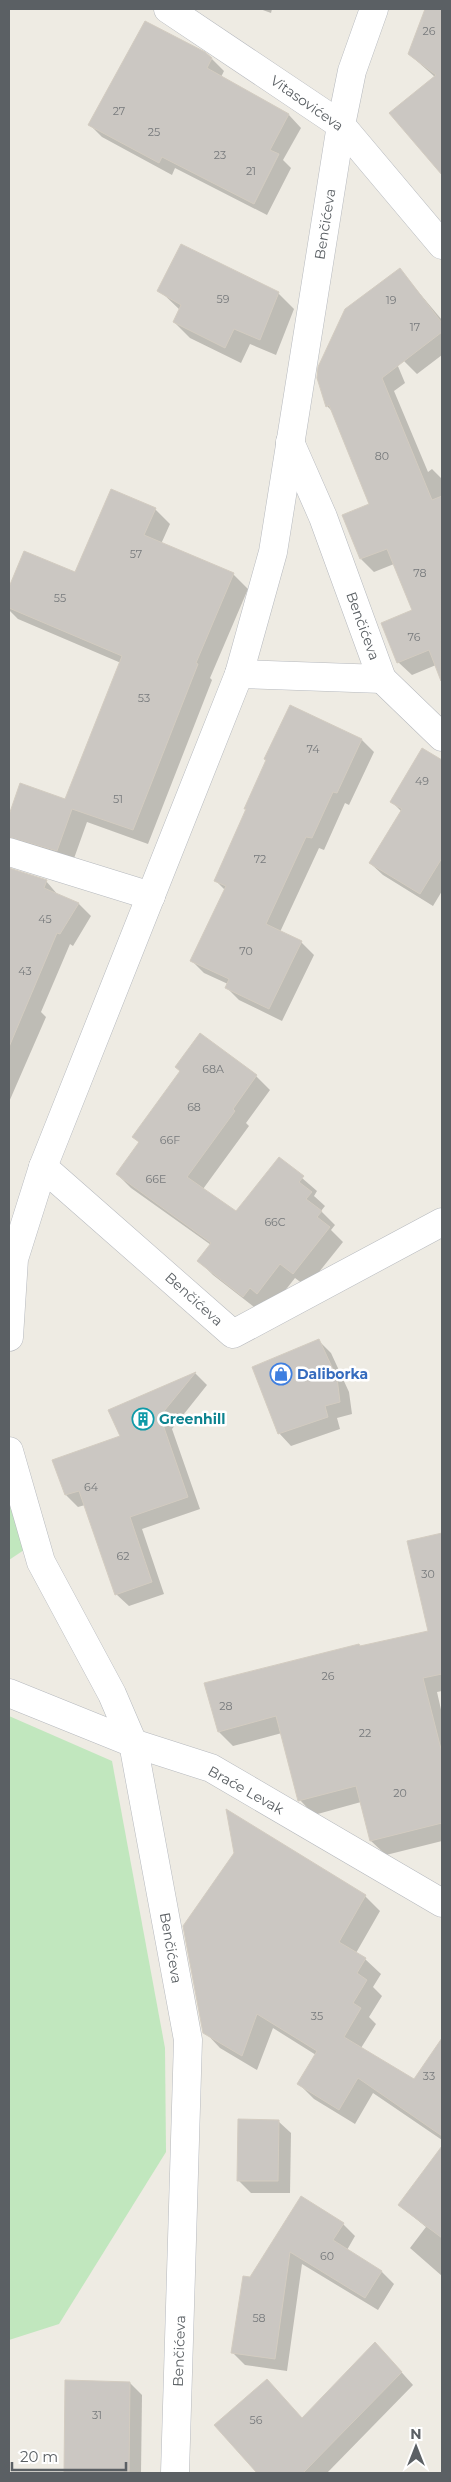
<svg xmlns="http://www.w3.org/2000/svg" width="451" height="2482" font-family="Montserrat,sans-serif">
  <rect width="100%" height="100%" fill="#eeebe3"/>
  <g fill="#c1e7be">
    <polygon points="9,1501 24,1550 9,1560"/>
    <polygon points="9,1716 112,1761 165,2048 166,2152 59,2324 9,2340"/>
  </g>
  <g fill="#0003">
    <polygon points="260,9 272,9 271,13"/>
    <polygon points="426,9 442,9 442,173 390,113 435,77 409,54"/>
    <polygon points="212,59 224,71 221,77 289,115 301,128 283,160 291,168 267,215 175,168 172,175 102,137 90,125"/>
    <polygon points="400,270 442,320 442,355 417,374 404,361 395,359 405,383 394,391 428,472 432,469 442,479 442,671 436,665 412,675 398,662 414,611 394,564 374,572 361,559 343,516 370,505 333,412 327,406"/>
    <polygon points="159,290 278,293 294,309 276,355 250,344 241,363 190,338 174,322 180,310"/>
    <polygon points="155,509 170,524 161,544 233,574 248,589 210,678 212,680 148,844 87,822 72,864 30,851 15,837 18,831 9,822 9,819 21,784 66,801 121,663 18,619 9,610 9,591 25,552 76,574"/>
    <polygon points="291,707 362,740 374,752 349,805 345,803 324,850 319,848 280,932 301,942 314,955 282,1021 239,1000 227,988 228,984 204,973 192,961 225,890 216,881"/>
    <polygon points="422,750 442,762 442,891 433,906 383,875 370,863 402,812 391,801"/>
    <polygon points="9,869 46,881 58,895 79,904 91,916 73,946 70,944 41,1012 46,1017 9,1102"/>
    <polygon points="256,1076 270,1090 246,1123 249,1126 203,1189 236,1213 279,1158 317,1191 314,1196 325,1206 321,1211 335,1225 331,1230 343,1242 307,1287 295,1278 272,1307 264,1301 258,1310 213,1275 199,1261 211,1245 131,1188 117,1174 140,1143 134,1137"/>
    <polygon points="318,1340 331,1353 349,1392 352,1414 337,1418 340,1429 291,1446 279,1433"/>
    <polygon points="195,1373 207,1385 172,1429 200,1509 142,1529 164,1594 129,1606 116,1594 85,1505 78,1507 66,1495 122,1437 110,1410"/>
    <polygon points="442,1534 442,1691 437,1692 442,1714 442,1841 386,1855 371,1841 361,1802 314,1815 300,1800 282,1733 233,1746 219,1732 361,1647 430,1632 409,1542"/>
    <polygon points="365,1896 380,1911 356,1953 365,1959 381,1974 373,1987 382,1996 369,2017 376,2024 361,2048 415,2081 439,2046 442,2049 442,2140 373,2093 355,2124 314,2099 299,2084 316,2055 273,2028 257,2070 220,2048 205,2032"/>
    <polygon points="278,2121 291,2133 290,2193 251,2193 238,2180"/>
    <polygon points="433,2160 442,2167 442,2276 410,2248 426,2227 399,2205"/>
    <polygon points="301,2198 343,2224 355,2236 347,2250 382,2272 394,2284 378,2310 302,2264 287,2371 245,2365 233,2353 250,2279"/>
    <polygon points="387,2356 413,2385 327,2473 259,2473 216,2425 302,2419"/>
    <polygon points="67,2382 130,2383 142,2395 141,2473 65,2473"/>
  </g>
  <g fill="#cbc7c2" stroke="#d3ccc1">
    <polygon points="425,9 442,9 442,175 389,113 436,75 408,54"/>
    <polygon points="145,21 205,52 212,58 207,68 289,114 270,150 279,154 254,204 162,157 159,163 88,125"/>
    <polygon points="181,244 279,292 260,340 234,329 225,348 173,322 181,305 157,291"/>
    <polygon points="400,268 442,323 442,332 382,378 432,500 442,496 441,681 429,650 397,663 381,623 412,610 387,549 360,559 342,515 369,504 329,405 326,407 317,378 318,367 345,309"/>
    <polygon points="111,489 156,508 144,535 234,573 196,663 198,664 133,830 72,809 57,851 9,837 9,815 20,783 65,799 122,656 9,608 9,587 24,551 75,572"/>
    <polygon points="290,705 362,739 337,793 333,792 312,838 306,837 266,924 302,941 269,1009 225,988 229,979 190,961 226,886 214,881 246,809 244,809 266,760 264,759"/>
    <polygon points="422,748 442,760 442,858 420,894 369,863 402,809 390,802"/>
    <polygon points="9,868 47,880 44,888 79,903 60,934 57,933 9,1047"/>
    <polygon points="200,1033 257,1075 233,1109 235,1111 187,1177 236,1211 279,1157 304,1176 299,1182 312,1192 306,1199 322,1211 317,1217 330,1227 293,1274 280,1264 257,1294 250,1288 243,1297 197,1261 211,1243 116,1174 139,1142 132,1137 180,1071 175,1067"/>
    <polygon points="319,1339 337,1378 340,1402 325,1406 328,1417 278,1434 252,1367"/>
    <polygon points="196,1372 160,1416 188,1497 130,1517 152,1582 115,1595 79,1491 65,1495 52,1460 120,1436 108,1410"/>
    <polygon points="442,1533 442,1674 423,1678 442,1753 442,1823 370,1841 356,1786 298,1801 276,1716 218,1732 204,1683 359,1644 360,1646 428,1631 407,1541"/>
    <polygon points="226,1809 366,1895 339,1942 366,1958 357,1973 367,1980 353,2003 361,2008 344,2037 414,2079 442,2038 442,2136 358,2078 339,2110 297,2084 317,2051 257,2014 242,2056 203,2033 183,1926 234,1853"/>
    <polygon points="238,2119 279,2120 278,2181 237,2181"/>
    <polygon points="442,2146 442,2238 398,2205"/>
    <polygon points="301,2196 344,2223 333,2240 382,2271 365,2298 290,2252 275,2359 231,2353 243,2276 250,2277"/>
    <polygon points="375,2342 402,2372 303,2473 257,2473 214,2425 267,2379 302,2418"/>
    <polygon points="65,2380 130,2382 129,2473 64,2473"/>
  </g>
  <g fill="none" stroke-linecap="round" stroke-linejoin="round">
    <g stroke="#b6b9be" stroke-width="29">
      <g id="street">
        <polyline points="168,9 341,125 442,245"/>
        <polyline points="239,674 382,679 323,517 290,442"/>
        <polyline points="382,679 442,737"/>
        <polyline points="9,852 151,896"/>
        <polyline points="43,1167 233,1334 442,1222"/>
        <polyline points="9,1337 14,1259 43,1167 239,674 273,552 341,125 352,71 374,9"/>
        <polyline points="9,1451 41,1562 112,1694 133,1743 188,2040 175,2473"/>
        <polyline points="9,1693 133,1743 211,1768 442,1903"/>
      </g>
    </g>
    <use href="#street" stroke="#fff" stroke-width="28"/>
  </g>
  <defs>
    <g id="shop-ring" transform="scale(1.125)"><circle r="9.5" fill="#fff" stroke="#3f7fe0" stroke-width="1.5"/><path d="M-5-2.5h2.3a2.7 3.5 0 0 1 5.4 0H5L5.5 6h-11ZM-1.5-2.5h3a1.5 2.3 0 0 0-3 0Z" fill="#3f7fe0"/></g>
    <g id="building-ring" transform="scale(1.125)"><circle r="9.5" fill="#fff" stroke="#0f9aa8" stroke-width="1.5"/><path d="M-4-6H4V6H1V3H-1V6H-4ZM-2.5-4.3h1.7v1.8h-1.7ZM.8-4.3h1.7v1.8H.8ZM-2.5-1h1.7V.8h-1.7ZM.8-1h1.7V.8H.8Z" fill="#0f9aa8"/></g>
  </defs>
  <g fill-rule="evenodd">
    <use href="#shop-ring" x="281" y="1374"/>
    <use href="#building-ring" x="143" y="1419"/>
  </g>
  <g text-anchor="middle" stroke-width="5" stroke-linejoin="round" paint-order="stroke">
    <g font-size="11" fill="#777a7c">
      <text x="429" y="35">26</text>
      <text x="119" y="115">27</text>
      <text x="154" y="136">25</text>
      <text x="220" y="159">23</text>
      <text x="251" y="175">21</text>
      <text x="223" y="303">59</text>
      <text x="391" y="304">19</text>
      <text x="415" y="331">17</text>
      <text x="382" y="460">80</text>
      <text x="136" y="558">57</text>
      <text x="420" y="577">78</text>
      <text x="60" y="602">55</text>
      <text x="414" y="641">76</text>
      <text x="144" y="702">53</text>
      <text x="313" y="753">74</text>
      <text x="422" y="785">49</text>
      <text x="118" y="803">51</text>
      <text x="260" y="863">72</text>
      <text x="45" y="923">45</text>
      <text x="246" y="955">70</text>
      <text x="25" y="975">43</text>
      <text x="213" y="1073">68A</text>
      <text x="194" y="1111">68</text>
      <text x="170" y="1144">66F</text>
      <text x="156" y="1183">66E</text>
      <text x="275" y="1226">66C</text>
      <text x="91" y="1491">64</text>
      <text x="123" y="1560">62</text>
      <text x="428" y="1578">30</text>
      <text x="328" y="1680">26</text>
      <text x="226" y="1710">28</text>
      <text x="365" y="1737">22</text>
      <text x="400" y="1797">20</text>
      <text x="317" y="2020">35</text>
      <text x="429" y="2080">33</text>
      <text x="327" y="2260">60</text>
      <text x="259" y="2322">58</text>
      <text x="97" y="2419">31</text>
      <text x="256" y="2424">56</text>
    </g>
    <g font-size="14" fill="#5b6064" stroke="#fff">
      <text transform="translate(307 103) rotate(35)" y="5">Vitasovićeva</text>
      <text transform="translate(325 224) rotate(-81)" y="5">Benčićeva</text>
      <text transform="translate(363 626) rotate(70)" y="5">Benčićeva</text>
      <text transform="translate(194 1299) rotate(42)" y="5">Benčićeva</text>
      <text transform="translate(246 1790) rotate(29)" y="5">Braće Levak</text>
      <text transform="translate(171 1948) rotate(80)" y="5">Benčićeva</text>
      <text transform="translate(179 2351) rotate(-88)" y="5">Benčićeva</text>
    </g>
    <g font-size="14" font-weight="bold" fill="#366cbe" stroke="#fff" text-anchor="start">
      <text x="297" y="1379">Daliborka</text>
    </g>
    <g font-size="14" font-weight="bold" fill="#0d838f" stroke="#fff" text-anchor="start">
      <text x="159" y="1424">Greenhill</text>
    </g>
  </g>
  <rect width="451" height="2482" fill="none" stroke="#5b6064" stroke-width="20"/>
  <g transform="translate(416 2447)" stroke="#ffffff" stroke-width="4" paint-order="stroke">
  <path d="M0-4L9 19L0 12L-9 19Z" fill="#5b6064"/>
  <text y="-8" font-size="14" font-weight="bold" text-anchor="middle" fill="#5b6064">N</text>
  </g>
  <path d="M12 2462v8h114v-8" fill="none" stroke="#5b6064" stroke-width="2.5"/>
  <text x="20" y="2462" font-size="15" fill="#5b6064" stroke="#ffffff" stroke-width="4" paint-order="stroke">20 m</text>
</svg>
